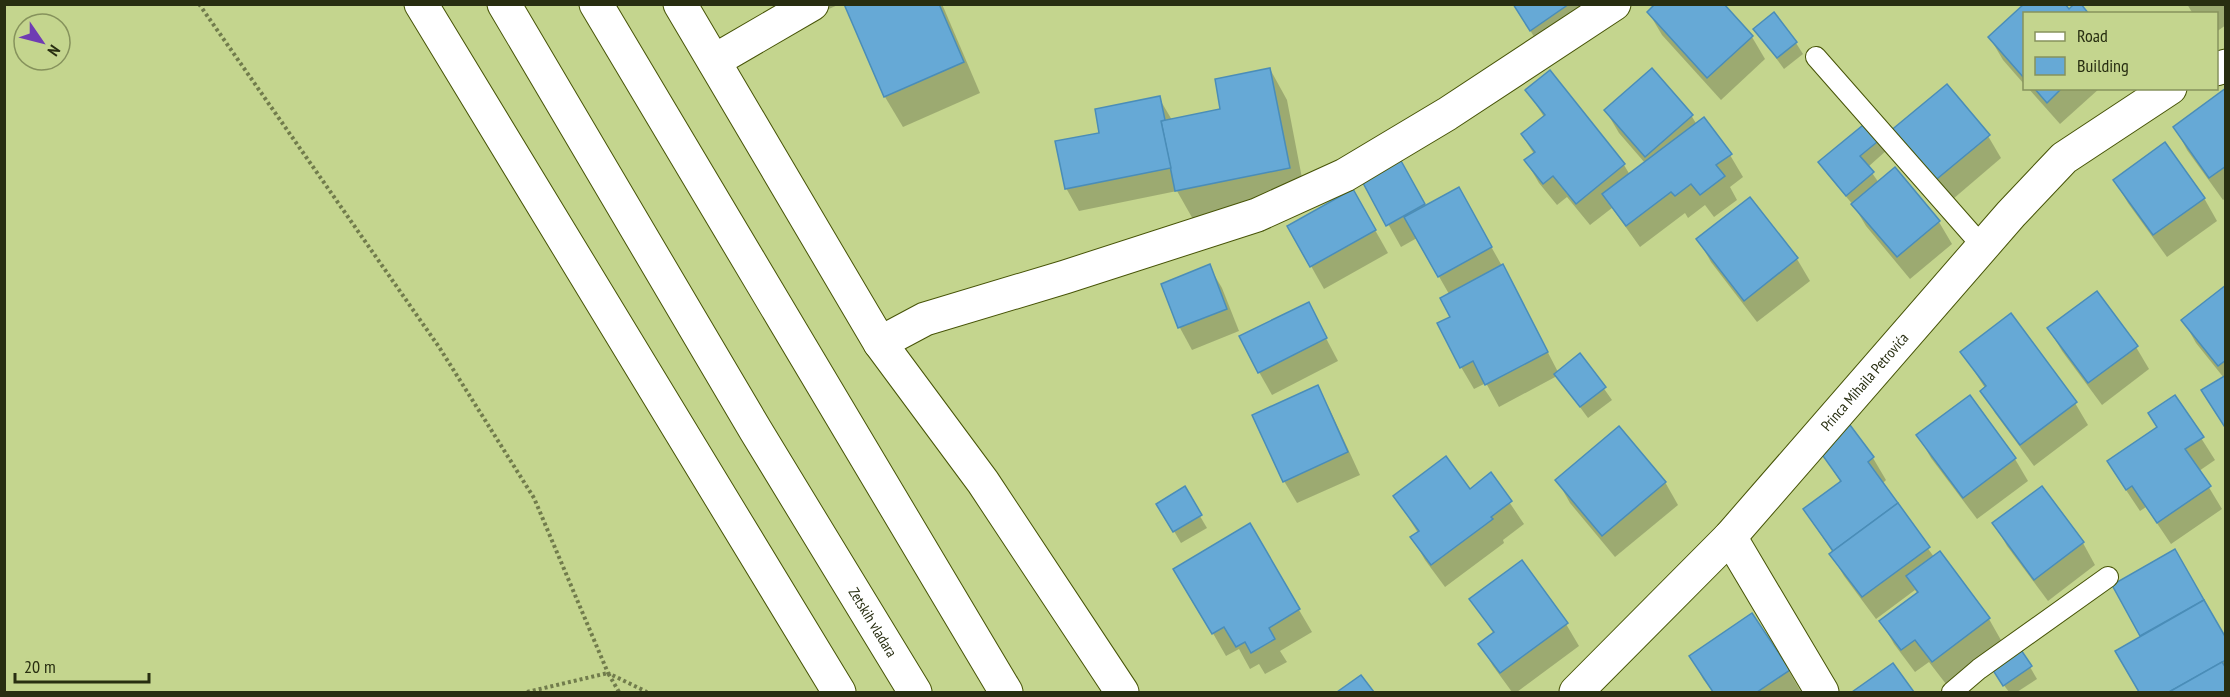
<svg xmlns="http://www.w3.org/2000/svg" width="2230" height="697" font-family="'PT Sans Narrow',sans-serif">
  <rect width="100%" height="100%" fill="#c4d58e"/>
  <g fill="#0003">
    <polygon points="782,4 840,4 793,25"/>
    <polygon points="845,4 942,4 980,93 903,127 885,97"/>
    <polygon points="1513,4 1589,4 1544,52"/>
    <polygon points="1722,4 1752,37 1765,59 1721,100 1662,35 1649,13"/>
    <polygon points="2027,4 2069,11 2024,14 2024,84 2003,60 1990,38"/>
    <polygon points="2187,4 2226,4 2226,25 2216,32 2216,14 2193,14"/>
    <polygon points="1755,29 1796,43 1803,54 1784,69"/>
    <polygon points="1270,69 1287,100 1306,199 1194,221 1177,191 1079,211 1066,188 1101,134 1159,98 1172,120 1222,110"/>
    <polygon points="1550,72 1624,165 1630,175 1645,163 1619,133 1606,111 1691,115 1697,125 1730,155 1743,177 1730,187 1737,200 1714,217 1705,205 1688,218 1685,213 1640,247 1612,208 1590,225 1567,197 1557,205 1539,183 1526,161 1534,154 1522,135 1544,117 1527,90"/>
    <polygon points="2028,88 2100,88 2060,124"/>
    <polygon points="2226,90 2226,198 2223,200 2187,150 2175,127"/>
    <polygon points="1868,123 1887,150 1868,167 1879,183 1895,169 1939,222 1952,244 1910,279 1866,226 1854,206 1827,174 1820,162"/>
    <polygon points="1891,133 1988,136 2001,158 1946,205"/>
    <polygon points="1400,161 1426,207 1471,211 1515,289 1558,372 1580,355 1612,400 1588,418 1557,376 1499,407 1486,383 1474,389 1461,367 1449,294 1417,238 1401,247 1364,181"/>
    <polygon points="2115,181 2204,198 2217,221 2167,257 2128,203"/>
    <polygon points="1353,191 1388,253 1324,289 1289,227"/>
    <polygon points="1698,239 1797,259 1810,281 1757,322 1711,262"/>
    <polygon points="1209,266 1222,288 1239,331 1192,350 1180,328 1163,285"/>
    <polygon points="2226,287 2226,428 2216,413 2224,378 2196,343 2183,320"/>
    <polygon points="1308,304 1338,361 1272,395 1259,372"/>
    <polygon points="2049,329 2136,347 2149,369 2102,405 2062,351"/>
    <polygon points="1962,352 2075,403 2088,425 2034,466 1995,413 1982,391 1985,388"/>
    <polygon points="1317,387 1330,410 1360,475 1297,503 1284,481"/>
    <polygon points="1969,397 2015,459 2028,481 1977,519 1931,458 1918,435"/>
    <polygon points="2175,397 2215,460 2199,471 2222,509 2171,544 2146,507 2140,511 2122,484 2158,428"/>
    <polygon points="1820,449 1873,458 1886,480 1882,484 1934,557 1939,553 1989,619 2002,642 1946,684 1929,662 1915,672 1894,644 1881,621 1918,594 1915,590 1876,619 1844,576 1831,554 1833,553 1805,510 1841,483"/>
    <polygon points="1491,475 1524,524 1503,540 1504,543 1445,587 1425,560 1412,537 1418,533 1395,496 1470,491"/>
    <polygon points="1557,480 1665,482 1678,505 1615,557 1570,503"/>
    <polygon points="1184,489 1207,528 1181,543 1158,504"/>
    <polygon points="1994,523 2083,543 2095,565 2048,601 2007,546"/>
    <polygon points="1249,525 1312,632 1280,651 1287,662 1265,674 1259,664 1250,669 1239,649 1226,656 1176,569"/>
    <polygon points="2174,551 2226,641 2226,692 2141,692 2117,651 2142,636 2114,586"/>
    <polygon points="1471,599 1566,624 1579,646 1517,692 1512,692 1493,666 1480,644 1494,634"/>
    <polygon points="1752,615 1789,671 1801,692 1713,692 1703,679 1691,656"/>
    <polygon points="1893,665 1913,692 1855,692"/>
    <polygon points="2030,667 2037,679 2017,692 2009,692 1997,676"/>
  </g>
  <g fill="#66a9d6" stroke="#4a8db8" stroke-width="1.5">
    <polygon points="844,4 939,4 964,62 884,97"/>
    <polygon points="1513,4 1569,4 1530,31"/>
    <polygon points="1655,4 1724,4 1753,36 1707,78 1647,12"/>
    <polygon points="2024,4 2065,4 2069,9 2074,4 2081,4 2089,14 2024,14 2024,78 1988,37"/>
    <polygon points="1774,12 1797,42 1777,58 1753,29"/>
    <polygon points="1270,68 1290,168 1175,191 1161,121 1220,109 1215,79"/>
    <polygon points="1652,68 1693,115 1645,157 1604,110"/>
    <polygon points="1550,70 1625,164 1576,204 1553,176 1543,184 1524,160 1535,152 1521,134 1545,115 1525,90"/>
    <polygon points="1947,84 1990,135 1932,183 1889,132"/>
    <polygon points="2034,88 2062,88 2047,103"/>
    <polygon points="2226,88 2226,166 2209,178 2173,127"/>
    <polygon points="1160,96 1165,120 1161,121 1171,168 1065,189 1055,141 1099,133 1095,109"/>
    <polygon points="1704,117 1732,154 1716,165 1725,176 1700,195 1691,184 1675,196 1671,192 1626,226 1602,194"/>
    <polygon points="1868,121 1882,138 1860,156 1874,172 1846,196 1818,162"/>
    <polygon points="2165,142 2205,198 2153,235 2113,180"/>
    <polygon points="1400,159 1425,204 1386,226 1362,181"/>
    <polygon points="1895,167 1940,221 1897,257 1851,204"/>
    <polygon points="1459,187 1492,247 1438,277 1404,217"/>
    <polygon points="1353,189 1376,230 1310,267 1287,226"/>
    <polygon points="1750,197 1798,258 1744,301 1696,239"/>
    <polygon points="1210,264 1227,309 1178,328 1161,284"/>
    <polygon points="1503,264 1548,352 1485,385 1473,361 1460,368 1437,323 1450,317 1440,298"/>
    <polygon points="2226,285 2226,360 2218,366 2181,320"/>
    <polygon points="2097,291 2138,346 2088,383 2047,328"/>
    <polygon points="1309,302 1327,338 1258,373 1239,336"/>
    <polygon points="2011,313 2077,402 2020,445 1980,391 1986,386 1960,352"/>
    <polygon points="1580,353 1606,387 1580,407 1554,374"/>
    <polygon points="2226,375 2226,429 2201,390"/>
    <polygon points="1318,385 1348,452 1283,482 1252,415"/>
    <polygon points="1970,395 2016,458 1963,498 1916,435"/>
    <polygon points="2175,395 2204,437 2185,449 2211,486 2157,523 2132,486 2126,490 2107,461 2157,427 2148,413"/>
    <polygon points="1850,425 1874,457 1868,462 1898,503 1833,551 1803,509 1841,481 1818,449"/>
    <polygon points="1619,426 1666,482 1602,536 1555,480"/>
    <polygon points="1446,456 1470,489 1491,472 1512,501 1491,517 1493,519 1431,565 1410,537 1419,531 1393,496"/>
    <polygon points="1185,486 1202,515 1173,532 1156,504"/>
    <polygon points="2042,486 2084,542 2034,580 1992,523"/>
    <polygon points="1898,503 1930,547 1862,597 1829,554"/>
    <polygon points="1250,523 1300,609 1269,628 1275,639 1251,653 1245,642 1236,647 1224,627 1212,634 1173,569"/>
    <polygon points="2175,549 2204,600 2140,636 2112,585"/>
    <polygon points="1940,551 1990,618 1932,662 1915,640 1901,650 1879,621 1918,592 1906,576"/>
    <polygon points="1522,560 1568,623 1500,673 1478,644 1494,632 1469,599"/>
    <polygon points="2204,600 2226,638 2226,660 2169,692 2139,692 2115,651"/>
    <polygon points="1752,613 1790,670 1757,692 1713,692 1689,656"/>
    <polygon points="2017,644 2032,666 2003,686 1989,664"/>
    <polygon points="2222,662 2226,668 2226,692 2169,692"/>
    <polygon points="1893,663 1914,692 1852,692"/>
    <polygon points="1361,675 1374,692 1337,692"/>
  </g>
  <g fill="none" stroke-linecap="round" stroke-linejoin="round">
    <g stroke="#475407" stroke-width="22">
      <g id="lane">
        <polyline points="1816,57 1983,247"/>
        <polyline points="1952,692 1979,669 2108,577"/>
      </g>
    </g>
    <g stroke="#475407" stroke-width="35">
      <g id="street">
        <polyline points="421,4 839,692"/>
        <polyline points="680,4 880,343 983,482 1122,692"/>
        <polyline points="714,61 812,4"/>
        <polyline points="2216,69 2226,66"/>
        <polyline points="880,343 925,319 1065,277 1257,215 1345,175 1447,114 1614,4"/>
        <polyline points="1730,537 1822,692"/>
        <path id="s1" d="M1576 692 1730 537 2011 214 2064 158 2170 88"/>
      </g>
    </g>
    <g stroke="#475407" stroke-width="35">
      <g id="primary">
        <path id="s2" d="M504 4 756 431 915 692"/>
        <polyline points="596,4 1006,692"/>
      </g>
    </g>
    <g stroke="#717c4c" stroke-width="4" stroke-dasharray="3 3" stroke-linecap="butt">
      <polyline points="199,4 439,347 534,498 608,673 647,692"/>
      <polyline points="527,692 608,673 619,692"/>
    </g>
    <use href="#lane" stroke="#fff" stroke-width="20"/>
    <use href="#street" stroke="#fff" stroke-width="33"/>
    <use href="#primary" stroke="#fff" stroke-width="33"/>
  </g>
  <g text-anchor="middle" stroke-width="4.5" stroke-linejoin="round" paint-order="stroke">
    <g font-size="15" fill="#282e11" stroke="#c4d58e">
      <text dy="5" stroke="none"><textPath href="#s1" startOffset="424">Princa Mihaila Petrovića</textPath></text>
      <text dy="5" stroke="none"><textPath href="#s2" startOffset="720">Zetskih vladara</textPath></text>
    </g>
  </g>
  <rect width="2230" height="697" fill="none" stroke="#282e11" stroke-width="12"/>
  <rect x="2023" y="12" width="195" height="78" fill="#c4d58e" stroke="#86925c" stroke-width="1.5"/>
  <rect x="2035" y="32" width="30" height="9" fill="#ffffff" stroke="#86925c" stroke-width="1.5"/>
  <text x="2077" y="42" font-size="18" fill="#282e11">Road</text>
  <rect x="2035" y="57" width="30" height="18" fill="#66a9d6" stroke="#86925c" stroke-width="1.5"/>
  <text x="2077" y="72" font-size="18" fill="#282e11">Building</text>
  <g transform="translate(42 42) rotate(125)"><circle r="28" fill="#c4d58e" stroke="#86925c" stroke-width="1.5"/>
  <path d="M0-4.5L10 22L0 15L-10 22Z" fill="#6f3cb3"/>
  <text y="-9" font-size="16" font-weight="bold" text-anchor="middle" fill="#282e11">N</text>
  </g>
  <path d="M15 673v9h134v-9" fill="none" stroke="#282e11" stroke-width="3"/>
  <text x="24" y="673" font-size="18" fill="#282e11" stroke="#c4d58e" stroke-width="4.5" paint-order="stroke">20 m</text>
</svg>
